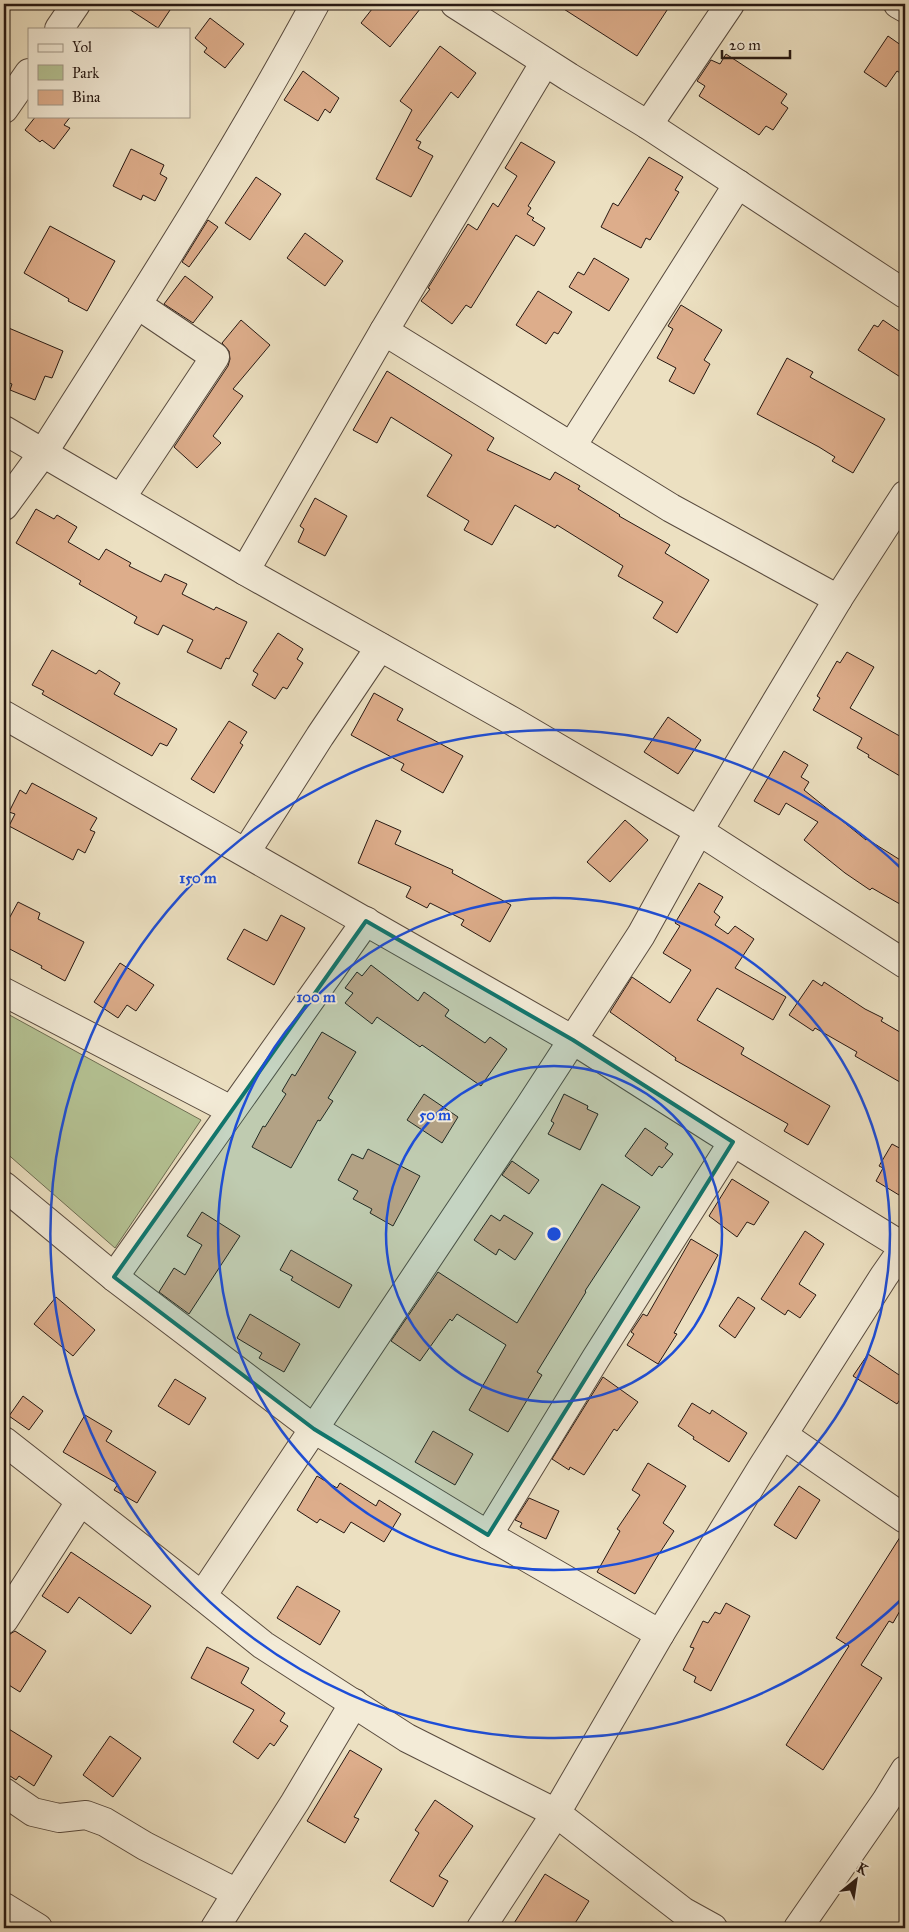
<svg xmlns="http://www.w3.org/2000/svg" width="909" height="1932" font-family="'IM FELL Great Primer',serif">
  <rect width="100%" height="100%" fill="#ece0c1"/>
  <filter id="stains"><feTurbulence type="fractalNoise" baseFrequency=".004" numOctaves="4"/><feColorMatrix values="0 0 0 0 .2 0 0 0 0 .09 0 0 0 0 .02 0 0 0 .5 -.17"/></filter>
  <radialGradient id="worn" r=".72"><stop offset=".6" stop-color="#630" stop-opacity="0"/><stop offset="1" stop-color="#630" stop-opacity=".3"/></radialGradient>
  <polygon fill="#b5c394" stroke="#6e6e53" points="4,1012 201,1120 115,1248 4,1151"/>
  <g fill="#ddad8b" stroke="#271812">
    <polygon points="121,4 174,4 158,28"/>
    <polygon points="376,4 424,4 390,47 361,23"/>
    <polygon points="556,4 671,4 637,56"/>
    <polygon points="210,18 244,44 225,68 204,52 207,48 195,38"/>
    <polygon points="888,36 905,48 905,76 897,71 886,87 864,72"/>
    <polygon points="440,46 476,73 458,98 451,92 416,140 421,142 418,148 433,156 411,197 376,179 412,110 400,101"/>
    <polygon points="726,54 787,94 781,103 788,108 773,130 766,126 759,135 699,96 705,86 697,81 711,60 720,64"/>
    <polygon points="303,71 339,98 330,113 325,109 318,121 284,100"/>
    <polygon points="36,116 71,116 64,125 70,128 54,149 42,140 40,142 25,130"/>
    <polygon points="521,142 555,162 528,206 531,208 527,214 534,218 532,220 545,228 534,246 516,235 471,308 466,305 452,324 421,301 430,289 428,288 468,224 477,230 493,203 498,207 517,176 505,168"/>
    <polygon points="131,149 164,165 160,174 167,178 155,201 143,195 141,200 113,186"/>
    <polygon points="649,157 683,177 675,190 679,192 650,240 646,238 641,248 601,227 613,203 618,206"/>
    <polygon points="256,177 281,194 250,240 225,223"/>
    <polygon points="208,220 218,227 189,267 182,262"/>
    <polygon points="50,226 115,261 87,311 68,301 69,299 24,273"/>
    <polygon points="305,233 343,261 325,286 287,258"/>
    <polygon points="594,258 629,279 609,311 569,287 578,272 584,275"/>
    <polygon points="185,276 213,297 193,323 164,304"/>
    <polygon points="538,291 572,312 558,334 554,332 546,344 516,325"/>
    <polygon points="681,305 722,330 704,360 710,364 694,394 669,381 676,368 657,358 673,329 668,326"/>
    <polygon points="241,320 270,345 233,389 243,396 213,436 221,443 197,468 174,447 228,366 230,359 229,351 222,343"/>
    <polygon points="883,320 905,335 905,380 858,350 874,325 878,327"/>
    <polygon points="4,326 63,351 52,378 45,376 35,400 10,390 12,384 4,381"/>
    <polygon points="787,358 813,372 810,377 885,419 853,473 832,461 835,457 819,447 757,414"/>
    <polygon points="387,371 494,438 487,450 550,480 555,472 580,486 578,489 620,515 619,516 670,545 665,553 709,580 677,633 653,618 663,602 618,576 623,566 557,525 555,528 515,505 492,545 464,530 469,521 427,496 452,455 391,417 377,443 353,430"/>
    <polygon points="315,498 347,516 325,556 298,542 304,529 300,526"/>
    <polygon points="36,509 54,519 57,515 77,527 68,542 99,560 106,549 131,563 129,566 161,582 165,574 187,584 182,594 214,610 216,607 247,622 229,659 226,658 221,669 187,652 193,640 163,625 158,635 134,623 137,617 79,584 81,581 16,543"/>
    <polygon points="278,633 303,649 297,659 303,663 287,689 283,687 275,699 252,685 258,674 253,671"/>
    <polygon points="52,650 96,674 99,670 120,683 114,694 177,729 167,746 160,743 152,756 42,694 44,691 32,685"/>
    <polygon points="847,652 874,667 850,708 905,739 905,779 868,757 869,755 857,748 862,738 813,710 820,698 817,696 837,661 840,663"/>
    <polygon points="374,693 403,709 397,720 463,756 443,793 401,770 404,764 351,735"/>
    <polygon points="668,717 701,740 678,774 644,752"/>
    <polygon points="229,721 247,732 240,743 243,745 214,793 191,779"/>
    <polygon points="784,751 808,765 801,777 809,782 804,790 866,840 867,839 905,863 905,907 872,888 870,890 845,873 804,840 818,822 786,803 779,815 754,801"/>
    <polygon points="32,783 97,818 90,830 95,832 85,853 78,849 73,860 9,826 15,814 9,812 20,790 26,794"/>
    <polygon points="376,820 401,831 395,844 453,870 452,873 511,905 490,942 461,925 464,920 430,903 427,908 406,897 411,887 358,863"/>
    <polygon points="625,820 648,840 610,882 587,862"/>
    <polygon points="699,883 723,897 714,912 720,917 715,925 728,934 735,926 754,939 735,968 786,997 773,1020 717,988 697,1020 744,1048 741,1054 830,1106 808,1145 784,1131 788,1124 675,1060 676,1058 610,1012 632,977 670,1003 691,970 663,953 680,926 675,923"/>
    <polygon points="18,902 40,913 38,919 84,942 65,981 41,968 42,966 4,946 4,928"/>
    <polygon points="281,915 305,928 274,985 227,959 244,929 267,941"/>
    <polygon points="120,963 154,985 136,1011 127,1005 118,1018 94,1002"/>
    <polygon points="371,965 418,1001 424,992 449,1010 445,1016 485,1043 490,1037 507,1049 481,1086 422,1045 420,1047 377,1017 372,1024 345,1003 353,993 345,988 357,972 362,976"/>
    <polygon points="813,980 822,986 824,982 865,1009 883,1018 881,1021 905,1035 905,1085 855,1056 857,1052 815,1028 813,1031 789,1015"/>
    <polygon points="322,1032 356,1052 328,1098 333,1101 320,1121 318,1120 291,1168 252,1147 263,1126 265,1127 286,1094 282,1091 292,1074 295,1076"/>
    <polygon points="424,1094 458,1117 442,1143 407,1120"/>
    <polygon points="564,1094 588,1106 587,1109 598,1114 580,1150 548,1134 554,1123 551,1121"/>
    <polygon points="645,1128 668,1144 665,1148 673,1154 662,1168 659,1166 652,1176 625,1156"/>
    <polygon points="892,1144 905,1151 905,1184 899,1195 876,1181 883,1168 879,1166"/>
    <polygon points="368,1149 420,1176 393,1226 370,1213 372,1209 353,1199 358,1191 338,1180 352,1154 363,1159"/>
    <polygon points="512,1161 539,1180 529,1194 502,1175"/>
    <polygon points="732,1179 769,1202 754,1225 747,1222 737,1237 709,1216"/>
    <polygon points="602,1184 640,1207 585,1291 586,1292 537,1372 542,1375 508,1432 469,1410 506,1345 457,1314 452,1321 450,1319 420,1361 391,1341 438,1272 517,1323"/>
    <polygon points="202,1212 240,1236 189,1314 159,1292 174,1268 185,1275 202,1245 187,1236"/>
    <polygon points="491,1215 500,1221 504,1215 533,1233 515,1260 499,1249 496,1255 474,1240"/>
    <polygon points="805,1231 824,1244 799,1284 816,1295 800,1318 788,1310 785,1315 761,1299"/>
    <polygon points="691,1239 718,1255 674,1333 677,1334 658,1364 627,1345 634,1334 631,1332 643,1314 647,1316"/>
    <polygon points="291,1250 352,1285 339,1308 291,1280 293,1277 280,1270"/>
    <polygon points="56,1297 95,1330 73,1356 34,1324"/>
    <polygon points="738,1297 755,1308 735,1338 719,1326"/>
    <polygon points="250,1314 300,1344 284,1372 259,1358 262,1353 237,1338"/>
    <polygon points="868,1354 905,1379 905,1392 897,1404 853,1376"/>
    <polygon points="603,1377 638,1402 617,1431 614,1429 584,1475 570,1467 569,1470 552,1459"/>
    <polygon points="175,1379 206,1398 189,1425 158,1406"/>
    <polygon points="23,1396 43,1411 29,1430 9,1416"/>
    <polygon points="692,1403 710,1414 712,1410 747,1433 729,1462 693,1439 694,1437 678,1426"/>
    <polygon points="85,1415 112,1431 106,1441 156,1472 137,1503 114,1490 118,1484 63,1452"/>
    <polygon points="433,1431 473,1454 455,1485 415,1462"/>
    <polygon points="648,1463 686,1486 663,1523 674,1531 657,1557 635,1594 597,1572 620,1531 617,1529 640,1495 632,1490"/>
    <polygon points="317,1476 337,1488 340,1483 376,1506 379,1500 401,1514 384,1542 351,1522 344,1533 320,1519 317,1523 297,1510"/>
    <polygon points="799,1486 820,1500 796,1539 774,1525"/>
    <polygon points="529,1498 559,1511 546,1539 520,1527 522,1523 515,1520"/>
    <polygon points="902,1534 905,1534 905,1602 893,1623 889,1621 861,1665 882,1678 823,1770 786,1745 849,1646 836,1638"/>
    <polygon points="71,1552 151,1606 131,1634 79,1597 68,1613 42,1596"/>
    <polygon points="297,1586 340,1611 320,1645 277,1618"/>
    <polygon points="726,1603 750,1616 711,1691 694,1682 696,1677 683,1670 694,1648 690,1647 703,1621 708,1623 715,1612 720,1614"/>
    <polygon points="15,1631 46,1651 20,1692 4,1682 4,1644 10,1634"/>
    <polygon points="207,1647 249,1668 241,1683 285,1713 280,1721 288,1726 274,1746 270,1743 258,1759 233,1742 254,1710 191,1678"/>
    <polygon points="4,1726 52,1756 34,1786 19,1776 16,1780 4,1772"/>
    <polygon points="110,1736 141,1758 113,1797 83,1775"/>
    <polygon points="350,1750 382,1769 354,1817 359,1819 345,1843 307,1821"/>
    <polygon points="435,1800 473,1826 439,1876 448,1881 433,1907 390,1881 419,1833 415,1830"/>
    <polygon points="545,1874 589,1901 572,1928 511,1928"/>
  </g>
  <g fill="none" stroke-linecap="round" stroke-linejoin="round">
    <g stroke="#584a3e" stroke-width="30">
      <g id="minor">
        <polyline points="455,4 569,77 648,125 905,294"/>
        <polyline points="898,4 905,8"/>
        <polyline points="59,29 76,4"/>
        <polyline points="545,62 384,331 245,571 512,721 699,831 905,964"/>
        <polyline points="4,109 29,73"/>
        <polyline points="648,125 730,4"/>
        <polyline points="384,331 671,508 838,599"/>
        <path d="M4 430 43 453C137 305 232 158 315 4"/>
        <polyline points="572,446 738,184"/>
        <polyline points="121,498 215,357 138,305"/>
        <polyline points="4,506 43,453 245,571"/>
        <polyline points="4,715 573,1040 714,1130 904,1247"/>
        <polyline points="246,852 320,736 380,647"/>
        <polyline points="4,992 231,1110"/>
        <polyline points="4,1186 114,1277 314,1429 488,1535 660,1634 761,1469 884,1276 905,1246"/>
        <polyline points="114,1277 366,921"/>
        <polyline points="783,1435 905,1519"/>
        <polyline points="4,1441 202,1596"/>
        <polyline points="488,1535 596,1358 733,1142"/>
        <polyline points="4,1620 80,1502"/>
        <polyline points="4,1792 33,1812 59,1818 86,1815 105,1822 145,1846 237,1893 295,1802 354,1703"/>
        <polyline points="4,1907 38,1928"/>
        <polyline points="215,1928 237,1893"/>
        <polyline points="481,1928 556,1813 660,1634"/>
        <polyline points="713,1928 684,1912 556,1813 407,1738 263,1645 202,1596 529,1107 641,935 701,827 838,599 905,495"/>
        <polyline points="798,1928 886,1801 905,1770"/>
      </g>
    </g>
    <use href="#minor" stroke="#f3ebd7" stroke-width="28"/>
  </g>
  <path fill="#0f766e" fill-opacity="0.2" stroke="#0f766e" stroke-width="4" stroke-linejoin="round" d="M366 921 573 1040 733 1142 488 1535 314 1429 114 1277Z"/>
  <g fill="none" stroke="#1d4ed8" stroke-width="2.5">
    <circle cx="554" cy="1234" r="168"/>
    <circle cx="554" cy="1234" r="336"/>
    <path d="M904 1597A504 504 0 1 1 904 871"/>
  </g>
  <circle cx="554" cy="1234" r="8" fill="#1d4ed8" stroke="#f3ebd7" stroke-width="2.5"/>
  <g font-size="15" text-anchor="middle" font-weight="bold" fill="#1d4ed8" stroke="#f3ebd7" stroke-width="4" stroke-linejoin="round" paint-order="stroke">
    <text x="198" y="883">150 m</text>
    <text x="316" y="1002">100 m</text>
    <text x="435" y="1120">50 m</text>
  </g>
  <rect width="909" height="1932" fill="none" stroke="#ece0c1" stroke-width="20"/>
  <rect x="5" y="5" width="899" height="1922" fill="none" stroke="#271812" stroke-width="2.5"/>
  <rect x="10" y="10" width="889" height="1912" fill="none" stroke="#271812"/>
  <rect x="28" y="28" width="162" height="90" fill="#f3ebd7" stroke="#a19788"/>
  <rect x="38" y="44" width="25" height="8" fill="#f3ebd7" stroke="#a19788"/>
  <text x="72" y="52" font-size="15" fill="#271812">Yol</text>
  <rect x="38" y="65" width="25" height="15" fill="#b5c394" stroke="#a19788"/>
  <text x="72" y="78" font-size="15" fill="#271812">Park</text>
  <rect x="38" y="90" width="25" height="15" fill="#ddad8b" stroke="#a19788"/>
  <text x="72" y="102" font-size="15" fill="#271812">Bina</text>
  <g transform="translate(856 1880) rotate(30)" stroke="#f3ebd7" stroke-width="4" paint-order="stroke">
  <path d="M0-4L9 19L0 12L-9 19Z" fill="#271812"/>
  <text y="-8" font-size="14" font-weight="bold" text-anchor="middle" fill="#271812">K</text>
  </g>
  <path d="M722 50v8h68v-8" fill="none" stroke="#271812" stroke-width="2.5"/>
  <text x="729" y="50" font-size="15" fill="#271812" stroke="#f3ebd7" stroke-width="4" paint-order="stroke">20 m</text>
  <rect width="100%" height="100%" filter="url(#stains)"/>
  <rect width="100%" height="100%" fill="url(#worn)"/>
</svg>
